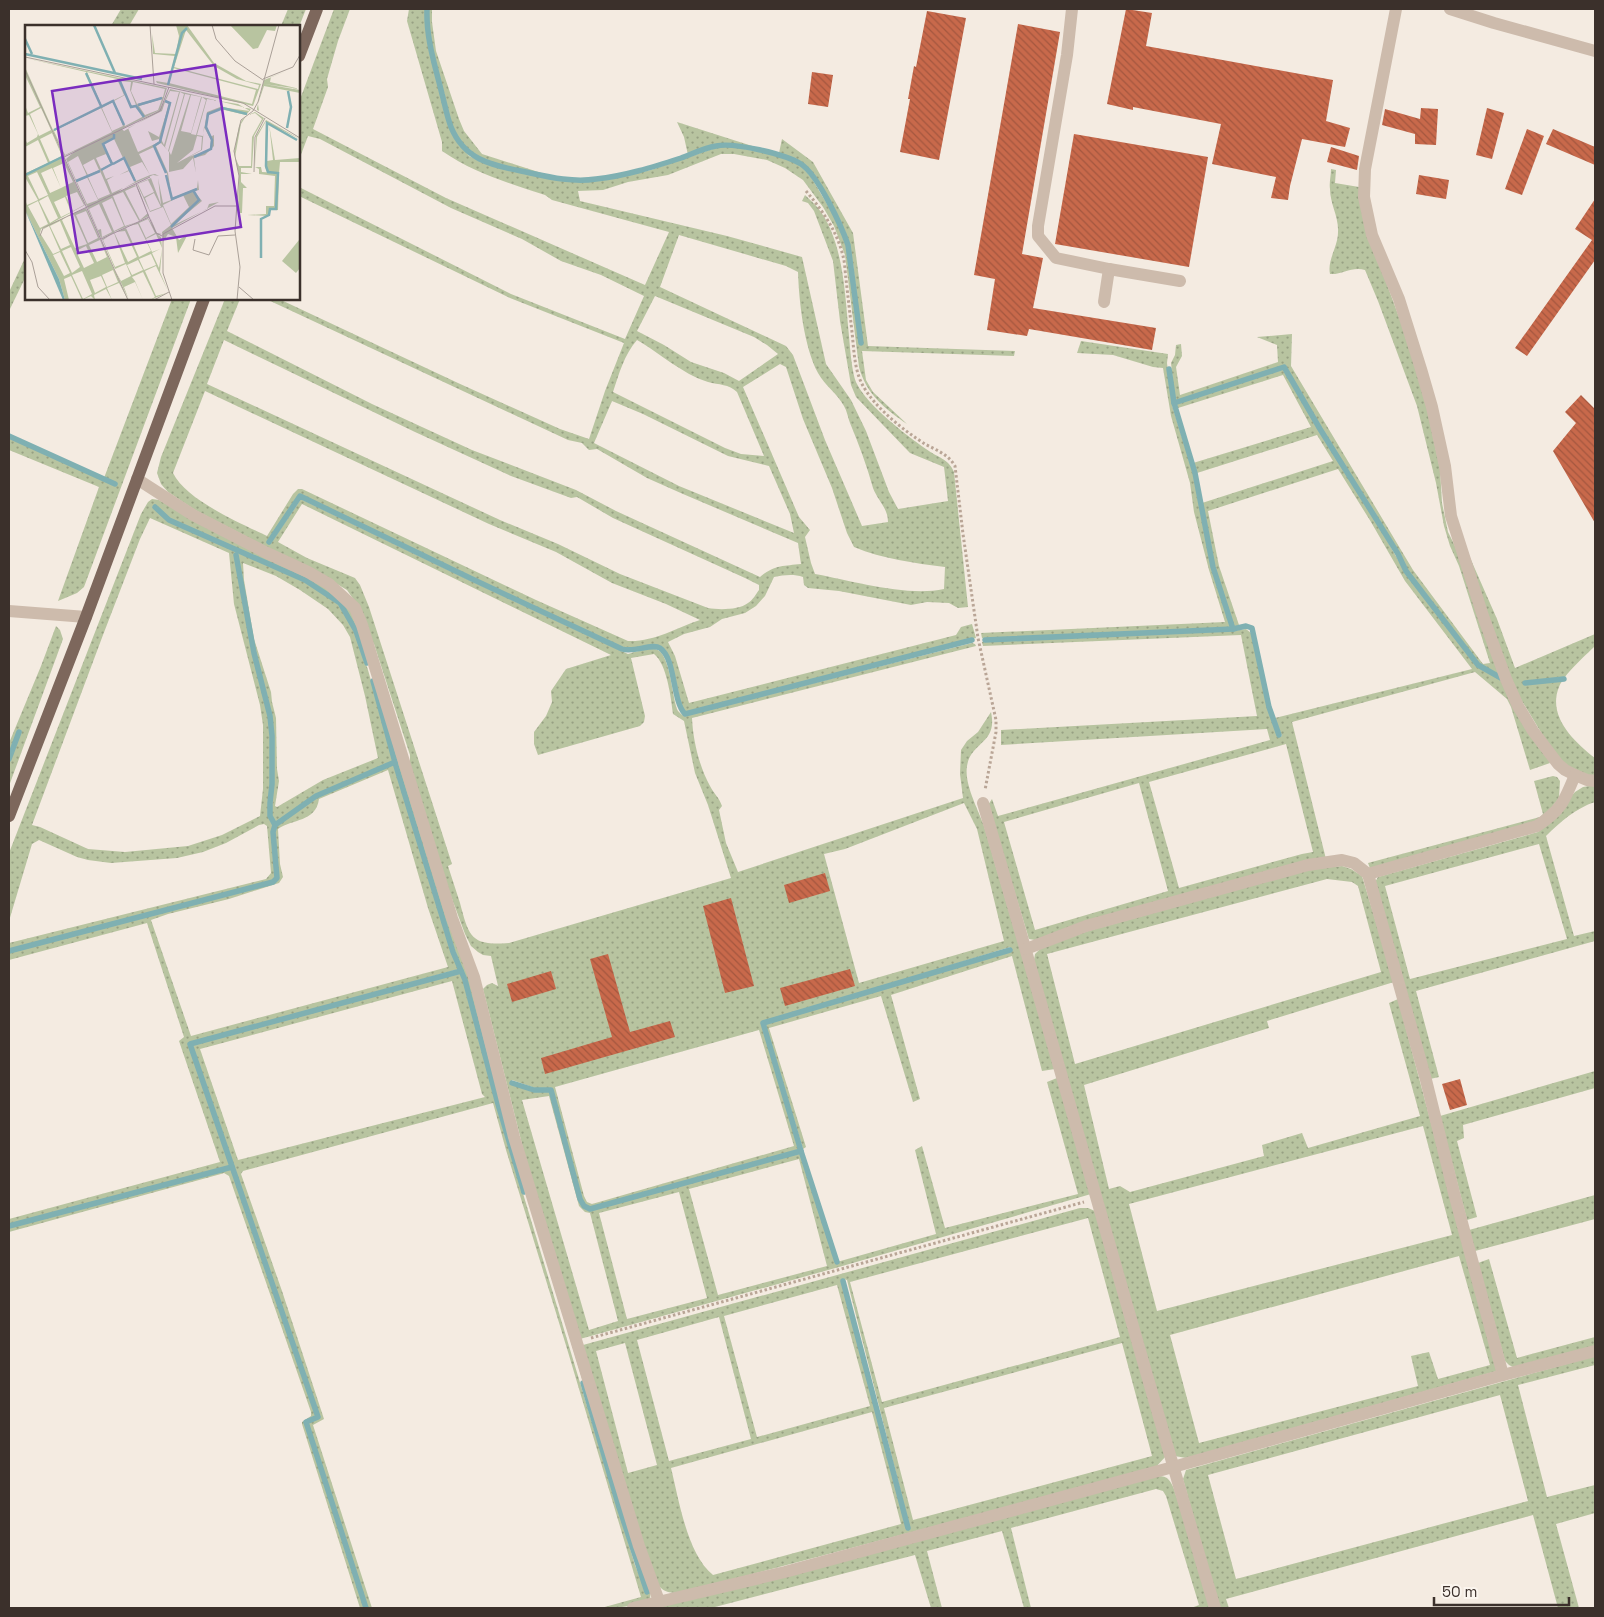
<svg xmlns="http://www.w3.org/2000/svg" width="1604" height="1617" font-family="'Space Grotesk',sans-serif">
  <defs>
    <pattern id="grass-dots" width="8" height="8" patternUnits="userSpaceOnUse" patternTransform="scale(1.25)"><rect width="8" height="8" fill="#b8c4a0"/><path d="M2 2h.1M6 6h.1" fill="none" stroke="#97a083" stroke-width="1.8" stroke-linecap="round"/></pattern>
    <pattern id="building-back-hatch" width="6" height="6" patternUnits="userSpaceOnUse" patternTransform="scale(1.25)"><rect width="6" height="6" fill="#c8694b"/><path d="M-1 5l2 2M0 0l6 6M5-1l2 2" fill="none" stroke="#a4573f"/></pattern>
  </defs>
  <rect width="100%" height="100%" fill="#f4ebe1"/>
  <g fill="url(#grass-dots)" fill-rule="evenodd">
    <polygon points="121,9 139,9 129,26 111,26"/>
    <polygon points="288,9 306,9 299,27 281,26"/>
    <path d="M334 9H350L338 41 327 79 328 87 313 129 446 198 645 285 669 232 552 200 545 195C508 183 474 173 442 151V142L407 21 409 9H425V23L430 54 450 128 459 143 469 156 480 161 503 169 551 178 580 182 613 178 651 170 718 147H734L765 153 788 159 801 166 811 177 837 221 847 246 860 343H862L853 264 849 245 845 231 814 175 802 163 779 153 782 139 813 162 853 233 868 346 1015 351 1014 356 862 351 866 380 873 392 907 424C885 409 866 394 859 367L845 255 834 226 823 207 803 180 785 168 767 160 734 154H721L668 175 628 182 603 190 578 191 580 201 727 236 802 257 826 364 851 400 866 431 889 492 898 509 948 501 944 467 910 453 856 397 851 385 840 321 833 261 814 211 808 203 802 201 805 195C809 199 814 203 818 208 844 241 845 296 849 336 850 347 852 375 857 384 868 406 906 435 926 449 938 458 948 458 954 472L968 607 958 608 949 603 927 602 911 605 839 591 808 588 804 585 803 577C794 574 784 575 774 577L765 596 756 606 745 613 722 619 710 627 684 634 668 642 675 656 689 703 956 635 961 627 972 624 976 638 685 712C679 706 680 698 678 690 676 680 669 652 661 647 651 641 634 652 622 647L471 577 300 494 268 541V543H271L301 499 469 580 628 654C636 652 647 648 655 649 671 651 672 701 678 711 680 713 682 715 684 716L972 643 975 644 976 646 692 718C693 740 699 766 710 786 714 794 719 797 722 806L719 810 726 843 738 872 963 798 960 774 961 750 967 741 978 732 991 712C998 744 971 741 967 766 964 784 978 809 984 826L1055 1069 1042 1071 1012 956 891 995 920 1099 913 1102 881 996 769 1028 806 1147 803 1149 765 1024 1011 952 1010 947 762 1023 800 1149 593 1207 586 1206 581 1197 552 1088H535L512 1080V1085L535 1092H550L581 1204 589 1210 596 1209 801 1152 836 1263 837 1262 936 1234 915 1150 922 1146 945 1228 1078 1194 1047 1082 1057 1078 1091 1194 839 1267 580 1339 528 1168 483 989 487 985 492 983 498 986 491 956 483 955 478 952 471 946 465 934 441 869 410 765V755L374 644 354 600 347 590 332 581 195 510 168 492 161 484 157 473 161 457 225 299H240L227 331 372 404 472 450 576 490 616 511 760 577C774 565 784 566 801 564L798 543 683 494 647 478 597 449 589 450 582 443 568 440 266 299H279L458 383 560 429 589 439 605 391 624 343 510 298 299 196V187L511 294 625 339 644 296 601 275 561 261 522 239 451 208 320 139 308 136 299 160V102ZM679 235 786 266 798 272C799 302 804 347 818 373 825 386 837 393 844 406 847 411 848 418 850 423 859 445 867 466 873 488 878 501 888 508 888 522L862 526 825 440 793 355 786 346 660 287ZM655 296 754 337 767 345 778 354 739 381 724 373 691 362 664 345 637 331ZM224 340 415 432 511 476 571 498 577 497 613 518 745 578 759 585V590C756 594 753 600 748 603 739 610 719 610 708 608L620 574 558 544 500 520 207 384ZM637 340C660 353 682 374 708 382 719 385 729 384 737 392L764 456 741 454 725 448 613 392C619 374 624 355 637 340ZM780 364 786 367 803 419 832 488 847 533 854 547C883 559 914 563 945 567L944 589C907 597 853 581 815 574L811 563 805 537 810 530 799 517 743 387ZM205 391 489 524 556 552 612 583 666 604 700 620C676 628 654 642 628 641L536 600 302 489H298L293 494 267 536C240 523 186 500 173 473ZM612 401 643 414 728 456 769 466 790 514 794 533 679 486 594 443ZM302 504 611 655 566 669 551 691 552 702 546 716 534 732V744L538 755 640 726 644 722 645 716 631 658 654 654C667 664 671 698 673 714L684 721 695 773 708 805 731 878 509 943C471 946 469 937 460 903 456 891 452 878 448 866L452 864 369 607 360 585 355 578 307 558 278 542ZM964 803 977 829 1004 941 859 983 824 854 845 849ZM759 1030 794 1146 592 1204 587 1202 584 1196 555 1087ZM549 1096 579 1206 585 1212 590 1213 618 1321 589 1330 522 1100ZM799 1159 827 1266 718 1295 689 1189ZM679 1192 707 1298 627 1319 599 1213Z"/>
    <path d="M428 9H432V22L436 51 459 119 464 131 482 154 551 176C527 171 490 168 471 153 463 147 457 137 453 128 448 118 447 106 444 95 436 66 427 39 428 9Z"/>
    <polygon points="677,122 765,150 735,144 718,144 688,155 684,137"/>
    <path d="M1331 169 1336 170 1335 183 1359 187 1371 241 1410 347 1423 390 1440 469 1442 503 1448 532 1462 560 1501 677 1479 664 1408 571 1400 554 1321 428 1285 365 1175 401 1171 363 1175 355 1176 345 1181 344 1182 356 1176 367 1180 395 1278 362 1277 345 1257 337 1292 334 1291 366 1413 570 1483 664 1490 663 1459 566 1450 546 1444 526 1436 483 1417 406 1378 301 1365 270C1352 266 1342 275 1330 274 1327 260 1338 247 1338 232 1339 217 1330 204 1330 189 1329 183 1331 176 1331 169Z"/>
    <polygon points="26,256 26,276 9,311 9,292"/>
    <polygon points="172,299 191,299 84,587 77,593 58,601 99,487 9,450 9,438 117,485 116,483 104,478"/>
    <polygon points="1081,341 1168,354 1167,363 1172,405 1193,473 1211,567 1231,627 982,638 981,633 1225,622 1209,570 1194,512 1190,483 1171,416 1163,368 1153,367 1113,355 1077,353"/>
    <path d="M1284 369 1319 430 1374 518 1405 572 1477 667 1503 681 1550 763 1530 770 1511 707 1507 699 1475 672 1292 722 1326 859 1035 940 1029 939 988 805 992 799 998 816 1270 740 1267 729 1001 745V730L1257 716 1241 635 983 646 982 642 1233 631 1246 629 1251 633 1269 712 1278 737 1282 736 1275 718 1472 669 1405 581 1371 522 1338 469 1208 511 1219 566 1239 625 1234 627 1214 566 1202 503 1333 461 1317 435 1197 473 1193 463 1311 427 1283 375 1178 408 1176 404ZM1286 744 1313 852 1302 854 1179 888 1149 782ZM1139 783 1168 891 1035 930 1004 822Z"/>
    <path d="M152 499 159 500C189 517 219 534 251 549 283 565 322 578 347 605 357 617 362 636 367 651L432 871 458 948 470 976 513 1146 637 1556 651 1588 650 1599C634 1607 618 1608 601 1608L641 1597 568 1352 506 1150 493 1103 243 1171 241 1174 282 1291 324 1419 313 1425 372 1608H367L308 1422 319 1418 192 1045 460 972 464 981 509 1147 635 1565 647 1594 648 1592 638 1564 512 1147 467 980 455 951 397 766 371 669 357 631 349 615 340 602 305 579 170 519 156 506H152L169 521 304 581 338 604 355 632 368 670 394 761 315 795 275 823 271 816 274 784V736L271 716 247 616 238 560 236 558 252 654 262 685 268 716 271 736V784L268 809 270 821 273 825 272 832 276 877 272 881 9 950V943L266 879 271 873 267 826 264 824 259 825 226 843 203 852 177 858 111 863 88 860 77 857 39 840 32 844 9 921V853L141 514 148 502ZM150 518 229 553 234 604 260 705 263 725V789L260 816 222 835 188 846 125 852 88 849 40 827 32 825 103 635 140 539ZM243 563 276 576 300 590 328 609 343 625 350 637 365 696 378 758 323 780 277 807 275 806 279 781 277 769 276 718 272 702 271 692 254 639 244 580ZM452 981 482 1094 485 1097 238 1160 200 1049Z"/>
    <path d="M1460 535 1497 619 1515 668 1595 634V646C1585 656 1564 674 1559 687 1547 716 1574 742 1595 758V778L1559 762 1508 678Z"/>
    <polygon points="56,626 60,630 63,639 9,786 9,762 20,733 18,732 9,755 9,743 41,666"/>
    <path d="M394 764 452 952 459 969 189 1043 230 1166 9 1224V1219L220 1162 179 1041 184 1037 147 923 9 960V952L273 883 279 878 274 832 276 826 316 797ZM388 770 428 908 448 967 191 1036 151 920 168 914 229 899 279 883 283 877 280 864 278 829C292 819 316 822 319 799Z"/>
    <polygon points="1553,776 1557,777 1560,781 1559,798 1541,821 1371,871 1368,863 1540,817 1543,814 1534,781"/>
    <path d="M1595 785V802C1576 808 1560 822 1546 836L1574 936 1595 931V941L1416 991 1439 1077 1430 1079 1375 882 1378 877 1538 832 1575 792 1583 787ZM1539 844 1567 939 1410 979 1385 886Z"/>
    <path d="M1342 866 1351 869 1362 876 1394 982 1267 1021 1269 1028 1084 1085 1109 1189 1120 1186 1130 1192 1264 1156 1262 1145 1302 1133 1308 1148 1420 1116 1389 1003 1398 999 1497 1371 1186 1458 1175 1456 1034 960 1035 954 1041 948 1088 931 1312 869ZM1327 879 1352 882 1358 886 1381 972 1075 1064 1047 954ZM1423 1126 1452 1235 1157 1311 1129 1204ZM1459 1256 1490 1365 1438 1379 1429 1352 1411 1356 1418 1386 1199 1443 1170 1335Z"/>
    <polygon points="1595,1071 1595,1088 1463,1125 1464,1138 1457,1141 1477,1217 1467,1220 1440,1116"/>
    <polygon points="231,1169 316,1416 305,1421 364,1608 360,1608 302,1424 302,1422 311,1416 311,1412 229,1176 224,1173 221,1174 9,1232 9,1228"/>
    <polygon points="1595,1195 1595,1219 1475,1251 1469,1230"/>
    <path d="M1080 1208H1088L1095 1211 1166 1456 1155 1468 711 1585C698 1588 672 1599 661 1588 655 1583 653 1573 650 1566L583 1345ZM1088 1218 1120 1337 882 1402 850 1282ZM843 1279 847 1280 910 1528 908 1530 906 1528 841 1281ZM837 1285 870 1406 757 1437 724 1316ZM719 1317 751 1439 669 1461 637 1340ZM625 1343 657 1465 628 1473 596 1351ZM1122 1343 1152 1456 913 1520 884 1408ZM872 1412 901 1524 713 1575C687 1554 679 1500 671 1468Z"/>
    <polygon points="1489,1259 1517,1358 1595,1337 1595,1346 1513,1367 1509,1365 1505,1361 1478,1263"/>
    <path d="M1595 1356V1365L1518 1385 1547 1497 1595 1485V1513L1556 1524 1579 1608H1558L1533 1515 1226 1599 1229 1608H1219L1183 1479 1186 1470ZM1500 1395 1528 1501 1236 1579 1208 1475Z"/>
    <path d="M1158 1476C1168 1476 1170 1480 1174 1489L1211 1608H1191L1199 1605 1166 1496 1163 1491 1156 1489 1011 1528 1031 1608H1024L1002 1531 927 1551 942 1608H931L915 1555 715 1607V1608H652Z"/>
  </g>
  <g fill="none" stroke-linecap="round" stroke-linejoin="round">
    <g stroke="#7fb0b2" stroke-width="5.5">
      <path d="M427 9C426 39 435 65 442 94 445 105 447 117 451 127 464 159 490 165 521 171 545 176 571 183 596 179 625 176 653 167 681 158 692 154 704 148 716 146 734 142 785 154 801 164 818 175 841 225 848 245L861 343"/>
      <polyline points="1174,403 1284,367 1320,429 1398,554 1406,571 1478,665 1501,678"/>
      <polyline points="9,436 115,484"/>
      <polyline points="155,507 169,520 305,580 340,603 356,631 367,663"/>
      <path d="M269 542 300 496 470 578 622 649C634 653 652 643 660 648 676 659 672 701 685 714L972 640"/>
      <polyline points="236,555 254,653 270,716 272,736 272,784 270,803 270,816 275,825"/>
      <polyline points="1233,629 1246,626 1252,628 1269,707 1279,735"/>
      <polyline points="985,640 1233,629 1213,567 1195,473 1174,403 1169,369"/>
      <polyline points="373,681 396,766 453,952 465,980 498,1104 524,1192"/>
      <polyline points="1525,683 1564,679"/>
      <polyline points="9,759 19,732"/>
      <polyline points="9,951 273,882 277,878 273,832 275,825 316,796 395,762"/>
      <polyline points="512,1083 534,1090 551,1090 580,1199 584,1206 590,1209 801,1151 837,1262"/>
      <polyline points="801,1151 763,1023 1010,950"/>
      <polyline points="9,1226 232,1167"/>
      <polyline points="843,1281 908,1528"/>
      <polyline points="583,1383 619,1507 647,1592"/>
      <polyline points="366,1608 306,1422 318,1417 190,1044 461,971"/>
    </g>
  </g>
  <g fill="url(#building-back-hatch)">
    <polygon points="1126,9 1152,13 1146,46 1333,80 1326,121 1350,128 1345,147 1302,139 1290,186 1288,200 1271,198 1276,177 1212,164 1221,124 1133,107 1133,110 1107,104"/>
    <polygon points="927,11 966,18 939,160 900,152 910,99 908,99 914,66 916,67"/>
    <polygon points="1018,24 1060,32 1022,254 1043,258 1033,308 1156,328 1152,350 1029,329 1027,336 987,330 995,279 974,275"/>
    <polygon points="812,72 833,75 828,107 808,104"/>
    <polygon points="1421,108 1438,109 1436,145 1415,144 1415,134 1382,125 1385,109 1420,119"/>
    <polygon points="1487,108 1504,113 1492,159 1476,155"/>
    <polygon points="1527,129 1544,136 1522,195 1505,189"/>
    <polygon points="1553,129 1595,147 1595,165 1546,144"/>
    <polygon points="1074,134 1208,157 1189,267 1055,244"/>
    <polygon points="1331,147 1359,156 1357,170 1327,162"/>
    <polygon points="1419,175 1449,180 1446,199 1416,194"/>
    <polygon points="1595,199 1595,260 1527,356 1515,348 1592,240 1575,229"/>
    <polygon points="1581,395 1595,409 1595,523 1553,451 1576,423 1565,412"/>
    <polygon points="825,873 830,891 789,903 784,885"/>
    <polygon points="731,898 754,986 725,993 703,906"/>
    <polygon points="608,954 630,1032 670,1021 675,1037 545,1074 541,1058 612,1037 590,959"/>
    <polygon points="850,969 855,986 785,1006 780,988"/>
    <polygon points="551,971 556,989 512,1002 507,984"/>
    <polygon points="1460,1079 1467,1105 1450,1110 1442,1084"/>
  </g>
  <g fill="none" stroke-linecap="round" stroke-linejoin="round">
    <g stroke="#b9a596" stroke-width="3" stroke-dasharray="2.5 2.5" stroke-linecap="butt">
      <path d="M806 191C822 210 837 231 843 256 845 263 845 272 846 279 848 297 850 314 852 332 854 349 854 368 862 384 874 407 903 430 925 444 936 450 948 454 955 466L963 534 978 638 996 720V732L985 790"/>
      <polyline points="591,1338 1084,1202"/>
    </g>
    <g stroke="#cdbbac" stroke-width="12">
      <polyline points="1072,9 1067,55 1038,226 1038,236 1056,258 1109,269 1180,281"/>
      <polyline points="1396,9 1365,169 1364,197 1372,235 1399,299 1421,369 1432,407 1445,466 1451,516 1483,616 1506,679 1518,706 1533,731 1558,764 1565,770 1575,775 1587,780 1595,781"/>
      <polyline points="1450,9 1494,23 1595,51"/>
      <polyline points="1104,302 1109,269"/>
      <polyline points="137,479 193,515 265,552 308,572 329,584 355,608 362,625 452,918 474,977 514,1137 639,1546 659,1601"/>
      <polyline points="9,611 86,617"/>
      <path d="M983 803C1062 1071 1135 1341 1215 1608"/>
      <path d="M1368 874 1537 826C1561 810 1564 802 1575 775"/>
      <polyline points="1026,949 1086,926 1308,865 1342,860 1354,863 1368,874 1426,1080 1454,1193 1503,1375"/>
      <polyline points="633,1608 785,1572 1173,1467 1503,1375 1595,1351"/>
    </g>
    <g stroke="#7d675c" stroke-width="12">
      <polyline points="299,56 317,9"/>
      <polyline points="9,816 86,617 204,299"/>
    </g>
  </g>
  <g transform="translate(25 25)">
    <rect width="275" height="275" fill="#f4ebe1"/>
    <path d="M151 0H162L189 38 221 56 236 59 228 81 132 58 131 56 143 58 150 31 128 29 127 9 130 28 151 29 154 11ZM161 5 189 41 212 54 234 60 233 64 149 42ZM148 43 231 65 227 79 144 58ZM0 33 142 63 135 85 97 104 99 106 135 85 145 64 226 84 221 90 195 84 182 91 181 102 185 112 189 110V121L180 130 169 133 171 148 168 133 158 144 144 147V127L136 118 131 121 143 148 147 173 172 163 173 155 174 165 169 166 177 176 147 201 182 184 184 179 194 177 147 203 154 215 163 209 153 228 151 212 143 209 138 217 137 207 146 200 138 182 125 187 112 159 126 153 136 180 133 153 138 178 146 175 142 149 129 122 114 129 125 150 130 149 134 151 128 150 99 163 110 157 104 146 94 150 104 145 99 134 77 144 81 154 89 151 82 155 87 168 98 163 93 167 110 160 114 165 124 191 114 196 98 167 88 171 100 201 112 197 89 207 103 237 112 232 100 206 91 207 101 203 114 232 126 226 113 199 104 201 123 193 128 201 125 192 132 208 137 209 133 210 136 212 137 223 131 209 121 214 127 227 135 224 127 228 134 243 137 224 135 247 143 266 131 241 120 246 131 271 142 268 125 275 130 272 118 247 107 252 110 256 118 275 110 257 99 262 104 275 90 245 96 256 106 251 101 239 90 244 77 214 87 209 78 215 90 242 100 238 89 208 76 213 41 134 50 126 39 131 18 86 60 180 27 198 41 192 37 195 50 223 62 219 49 190 42 191 61 183 103 275 94 258 82 263 87 275 81 264 69 270 70 275 66 271 57 275 46 251 39 254 44 275H40L34 254 0 185V174L2 180 13 175 0 152V146L1 148 23 138 13 115 0 122V114L2 118 12 112 13 109 4 90 0 91V80L3 88 15 82 0 50V42L28 105 76 82 61 47ZM62 47 92 54 99 70 77 81ZM95 56 106 57 105 65 111 80 106 81ZM108 57 140 64 138 72 112 79 106 66ZM145 66 154 67 139 120 136 114 146 78 141 75ZM155 67 159 69 143 126 140 122ZM160 69 165 70 146 130 144 126ZM100 70 106 82 111 81 119 91 100 101 89 76ZM166 70 176 72 166 108 156 106ZM177 72 181 75 171 110 166 109ZM137 74 133 85 120 90 114 81ZM182 74 213 79 225 86 195 82 182 87 178 111 172 110ZM88 77 98 101 87 106 77 83ZM140 77 144 79 134 112 123 106 127 116 134 114V117L113 127 103 103 137 86ZM16 83 26 105 14 111 5 89ZM76 83 87 107 40 130 29 106ZM179 102 186 115 185 124 164 132 177 125ZM27 108 37 131 25 137 15 114ZM172 111 177 112 176 125 152 138 168 125ZM89 114 98 133 88 138 78 119ZM81 129 86 139 76 144 71 133ZM53 131 62 151 51 155 43 137ZM69 134 74 145 63 150 58 140ZM117 137 125 150 111 156 105 142ZM39 138 48 157 36 163 28 143ZM27 143 36 163 25 168 16 148ZM75 146 85 169 73 174 63 152ZM12 147 23 170 14 174 3 151ZM62 152 73 175 62 179 52 157ZM123 155 129 167 119 172 113 159ZM111 161 123 188 115 195 100 166ZM52 167 59 180 48 186 41 171ZM129 168 136 182 125 186 120 173ZM158 170 164 182 146 199 138 180ZM23 171 33 193 25 198 14 176ZM40 172 46 187 36 192 29 177ZM87 173 99 201 89 206 77 178ZM13 176 23 199 15 203 3 181ZM74 179 87 207 77 212 76 204 73 205 64 184ZM61 186 73 213 63 218 51 190ZM123 194 130 208 121 213 114 198ZM35 196 45 220 36 224 25 201ZM22 201 17 205 24 201 35 226 28 229 15 208 16 204ZM75 215 82 232 72 237 64 220ZM61 221 69 238 59 243 51 226ZM46 222 55 242 47 248 37 226ZM35 227 45 248 39 251 28 230ZM126 229 131 240 119 245 114 234ZM113 235 118 245 107 250 102 240ZM88 245 93 257 82 262 77 250ZM57 246 67 269 58 274 47 250ZM76 251 81 262 70 268 65 255ZM262 46 246 52 245 57 275 64 239 59 275 65V68L239 61 233 79 234 86 232 85V83L239 55ZM230 87 239 93 229 111 227 143H216V147L227 149H216V157L222 163H218L217 188H213L214 150 209 128 214 101 217 95 221 91 216 99 210 132 214 141H226L227 112 237 94 230 88 223 90ZM241 95 275 114 244 99 250 135 275 133V137H255L254 148 242 147 240 142 241 96 232 112 230 142 231 111ZM244 98 248 135 242 136 241 105Z" fill="#b8c4a0" fill-rule="evenodd"/>
    <path d="M205 0H252L250 6 242 5 233 23 228 24ZM230 142H236L237 147 254 148 253 185H245L243 191 222 190 241 189V181H249L250 151 234 149V144Z" fill="#b8c4a0"/>
    <path d="M274 215 275 243 271 248 257 236Z" fill="#b8c4a0"/>
    <path d="M0 185 34 254 40 275H38Z" fill="#7fb0b2"/>
    <path fill="none" stroke="#7fb0b2" stroke-width="2.5" d="M69 0 90 48M0 14 7 29M0 29 117 54M61 48 76 81M94 54 106 82 111 81 119 92M143 60 157 8 162 3M140 76 145 78 135 117 129 121 141 148M113 80 137 73M262 103 266 82 263 66M29 105 88 76 99 100M169 132 186 124 187 115 181 102 183 89 198 83 222 89M88 139 99 133 110 156M76 145 87 139 78 119 89 113V109M0 150 37 132M141 150 147 174 172 164M51 156 75 146M146 202 174 175 168 165M236 233V194L244 190 245 184H251L253 148 243 147 241 141 242 98 272 115"/>
    <path fill="none" stroke="#aaa098" stroke-width="1" d="M125 0 129 59M187 0 191 14 210 36 238 55M0 32 218 78 275 113M0 45 103 275M238 54 268 42 275 30M39 132 135 86 144 62M229 147 230 112 240 93M124 192 131 208 137 211M15 211 18 203 125 152M76 214 124 192 111 159M170 214 168 225 184 230 193 211 210 210M0 225 7 237 13 262 25 275M214 262 229 275M129 275 144 267M147 275 138 248V209L190 181H213M212 275 215 242 210 206 214 151 209 126 216 95 228 86 233 77 254 0"/>
    <path fill="#7b2cbf" fill-opacity="0.15" stroke="#7b2cbf" stroke-width="2.5" d="M190 40 216 202 53 228 27 66Z"/>
    <rect width="275" height="275" fill="none" stroke="#3b302b" stroke-width="2.5"/>
  </g>
  <rect width="1604" height="1617" fill="none" stroke="#3b302b" stroke-width="20"/>
  <path d="M1434 1597v8h135v-8" fill="none" stroke="#3b302b" stroke-width="2.5"/>
  <text x="1442" y="1597" font-size="15" fill="#3b302b" stroke="#fbf5ee" stroke-width="4" paint-order="stroke">50 m</text>
</svg>
